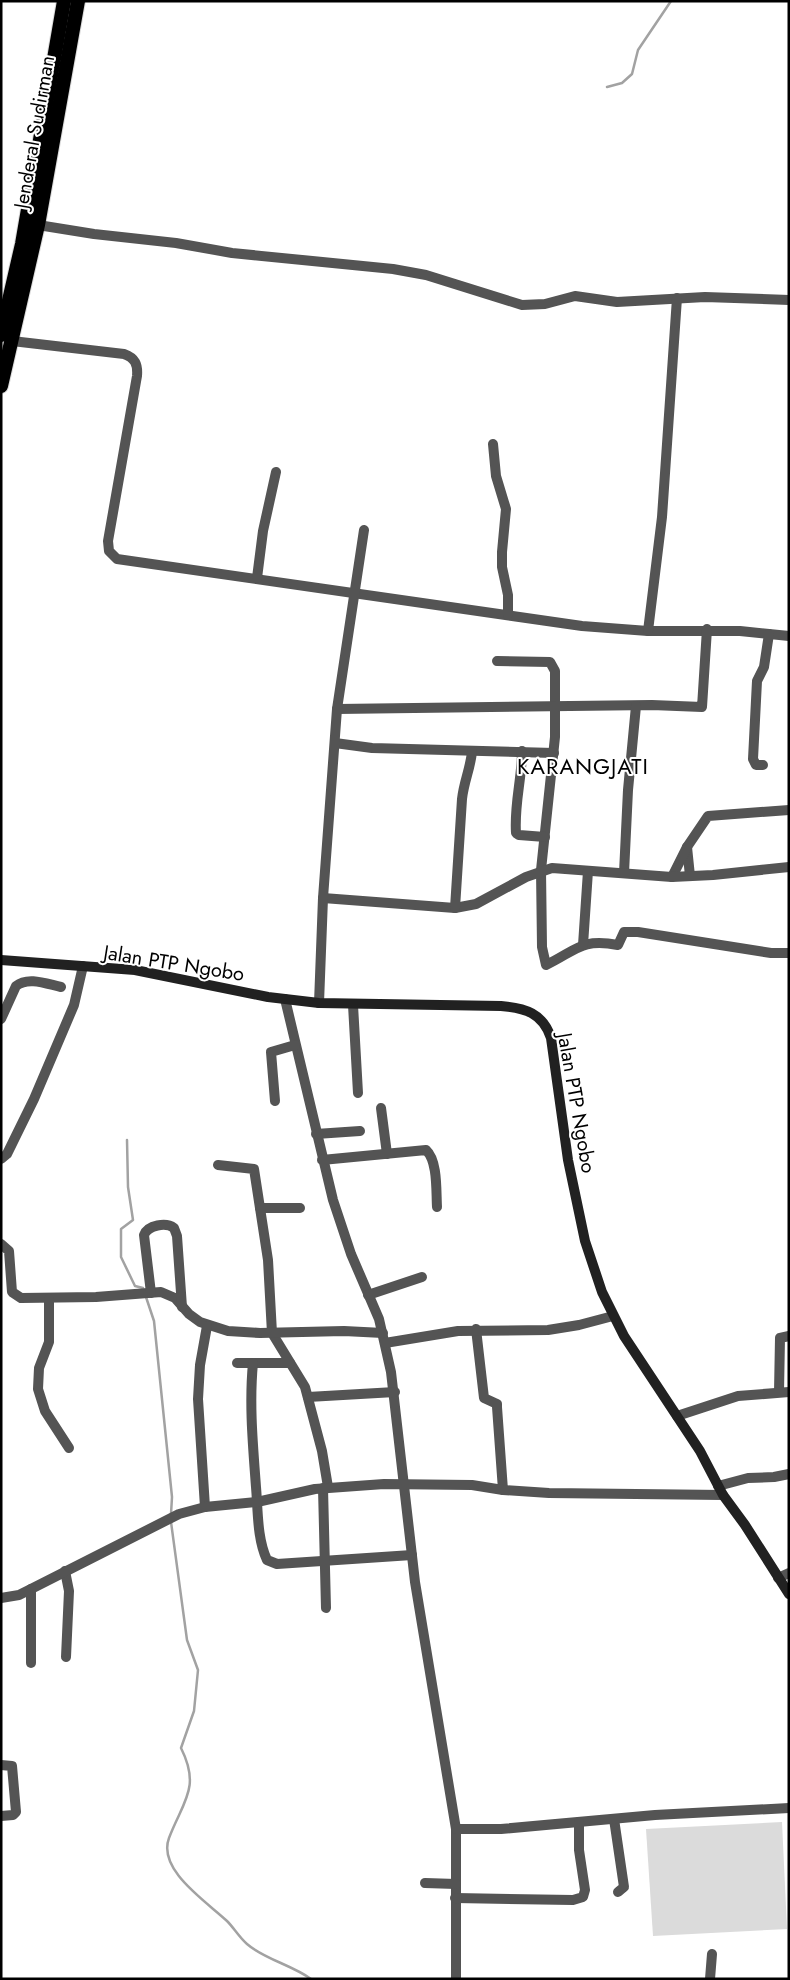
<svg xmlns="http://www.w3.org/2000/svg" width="790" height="1980" font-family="Jost,sans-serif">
  <rect width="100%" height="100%" fill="#fff"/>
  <polygon fill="#dbdbdb" points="782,1822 787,1929 653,1936 646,1829"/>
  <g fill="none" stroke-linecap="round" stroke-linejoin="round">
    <g stroke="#a2a2a2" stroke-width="2.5">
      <polyline points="607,87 622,83 632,74 638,50 671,1"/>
      <polyline points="127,1140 128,1187 133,1220 121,1229 121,1257 135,1286 143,1288 144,1292"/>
      <polyline points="146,1297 154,1321 172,1497 171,1514"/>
      <path d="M171 1522 187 1640 198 1670 194 1711 181 1748C201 1788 183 1801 169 1838 157 1870 207 1902 227 1921 234 1928 239 1937 247 1944 264 1959 292 1965 311 1979"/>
    </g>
    <g stroke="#dbdbdb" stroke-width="16">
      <g id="trunk">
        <polyline points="1,335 22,244 64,1"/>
        <polyline points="1,386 38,225 78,1"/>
      </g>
    </g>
    <g stroke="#545454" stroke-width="10">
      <polyline points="38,225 94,234 176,243 232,253 393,269 426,275 522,305 545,304 575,296 617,302 705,297 789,300"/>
      <path d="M12 341 124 354C135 358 138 364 137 376L108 541 109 551 117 559 582 626 648 631H740L789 636"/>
      <polyline points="493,444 496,476 506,509 502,552 502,567 508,595 508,615"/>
      <polyline points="257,578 263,531 276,472"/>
      <polyline points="648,631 662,517 677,298"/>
      <path d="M497 661 550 662 555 671V737L541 870 542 947 546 965C577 950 581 938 618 945L624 932H638L771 953H789"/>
      <polyline points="337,709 652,705 702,707 707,629"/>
      <polyline points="335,743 372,748 554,753"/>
      <path d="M522 751C522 779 514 804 516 833L519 835 545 837"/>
      <polyline points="763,765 756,765 753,759 757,681 764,667 769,634"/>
      <polyline points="687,847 690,876"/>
      <polyline points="624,873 628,790 636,706"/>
      <polyline points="672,877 687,847 708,816 789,810"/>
      <polyline points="323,898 455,908 476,904 526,877 552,868 672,877 713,875 789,867"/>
      <path d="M455 908 462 799C464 781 470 770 472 752"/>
      <polyline points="583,945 588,871"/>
      <polyline points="285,999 333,1200 351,1254 379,1319 391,1372 415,1582 456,1829 456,1979"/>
      <polyline points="319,1003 323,898 337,709 364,530"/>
      <polyline points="353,1005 358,1093"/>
      <path d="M1 1019 16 986C28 976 47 984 61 987"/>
      <polyline points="275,1101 271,1052 295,1045"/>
      <polyline points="381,1108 387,1154"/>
      <polyline points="316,1134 360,1131"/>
      <polyline points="1,1159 7,1154 34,1099 74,1005 83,966"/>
      <path d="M322 1160 426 1150C438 1161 436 1191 437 1207"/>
      <polyline points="218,1165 254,1169 268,1260 272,1333 305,1387 322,1451 328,1487"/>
      <polyline points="260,1208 300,1208"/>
      <polyline points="1,1244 9,1251 12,1292 21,1298 96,1297 161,1292 175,1298 189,1314 200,1322 228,1331 260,1333 344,1331 383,1333"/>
      <path d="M151 1293 144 1235C148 1225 166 1222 174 1228L177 1236 182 1307"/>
      <polyline points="368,1295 422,1277"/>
      <polyline points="49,1299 49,1342 39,1368 38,1389 45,1411 69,1448"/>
      <polyline points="476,1329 484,1398 497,1404 497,1407 503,1490"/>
      <polyline points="385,1343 458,1331 548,1330 579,1325 613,1316"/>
      <polyline points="237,1363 290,1363"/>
      <path d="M253 1363C249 1404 253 1446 256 1487 258 1510 257 1539 267 1560L277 1564 412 1555"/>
      <polyline points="779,1392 780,1338 789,1336"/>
      <polyline points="308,1397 395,1392"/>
      <polyline points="677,1416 738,1396 789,1392"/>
      <polyline points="718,1486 748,1478 774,1477 789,1474"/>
      <polyline points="323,1488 326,1608"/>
      <polyline points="205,1507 198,1399 200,1365 207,1326"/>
      <polyline points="65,1571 69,1591 66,1657"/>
      <polyline points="778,1578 789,1573"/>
      <polyline points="1,1598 19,1595 31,1589 179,1514 205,1507 257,1502 315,1489 384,1484 472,1485 503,1490 549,1493 723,1495"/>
      <polyline points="31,1663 31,1589"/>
      <polyline points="1,1765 12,1766 16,1812 13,1815 1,1816"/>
      <polyline points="614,1819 624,1887 618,1892"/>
      <polyline points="456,1829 501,1829 655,1815 789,1808"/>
      <polyline points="425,1883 456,1884"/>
      <polyline points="455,1898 573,1900 583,1897 585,1890 579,1850 579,1822"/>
      <polyline points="710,1979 712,1954"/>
    </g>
    <path stroke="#212121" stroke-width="10" d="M1 960 135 970 268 997 319 1003 501 1006C525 1008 543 1013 551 1038L568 1160 585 1241 602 1292 624 1336 700 1451 723 1495 745 1525 789 1594"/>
    <use href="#trunk" stroke="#000" stroke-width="14"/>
  </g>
  <g text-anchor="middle" stroke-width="4" stroke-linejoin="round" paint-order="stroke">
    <g font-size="20" fill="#000" stroke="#fff">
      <text transform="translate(34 132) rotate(-80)" y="7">Jenderal Sudirman</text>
      <text transform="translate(174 963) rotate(9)" y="7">Jalan PTP Ngobo</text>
      <text transform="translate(577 1103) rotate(80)" y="7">Jalan PTP Ngobo</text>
    </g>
    <g font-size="22" letter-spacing="1" fill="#000" stroke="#fff">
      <text x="583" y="774">KARANGJATI</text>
    </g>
  </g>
  <rect width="790" height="1980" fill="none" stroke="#000000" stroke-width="5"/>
</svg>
